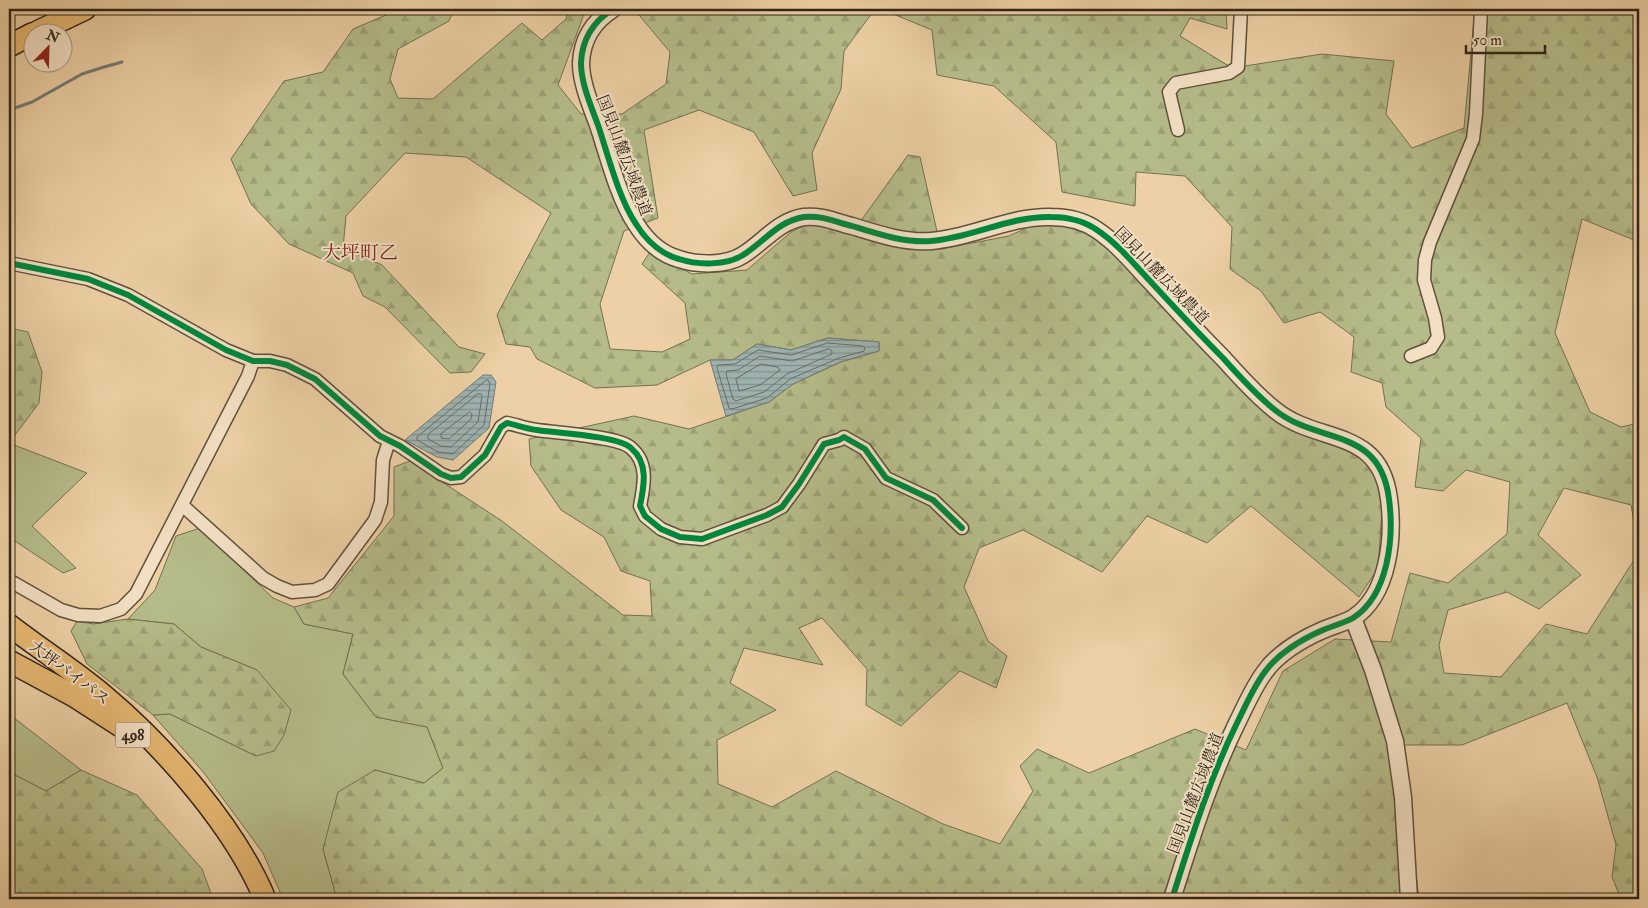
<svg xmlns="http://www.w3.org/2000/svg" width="1648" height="908" font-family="'IM FELL Double Pica','Noto Serif JP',serif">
  <defs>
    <pattern id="forest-firs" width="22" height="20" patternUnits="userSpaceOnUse" patternTransform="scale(1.25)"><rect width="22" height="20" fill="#b5bc89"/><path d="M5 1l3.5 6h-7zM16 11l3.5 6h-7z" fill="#9ca176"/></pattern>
    <pattern id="water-rules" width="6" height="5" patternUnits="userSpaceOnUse" patternTransform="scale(1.25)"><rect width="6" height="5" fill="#9eb4b3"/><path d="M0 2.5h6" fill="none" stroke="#819291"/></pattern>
  </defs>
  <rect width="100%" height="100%" fill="#edd0a5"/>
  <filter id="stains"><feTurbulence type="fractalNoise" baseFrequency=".004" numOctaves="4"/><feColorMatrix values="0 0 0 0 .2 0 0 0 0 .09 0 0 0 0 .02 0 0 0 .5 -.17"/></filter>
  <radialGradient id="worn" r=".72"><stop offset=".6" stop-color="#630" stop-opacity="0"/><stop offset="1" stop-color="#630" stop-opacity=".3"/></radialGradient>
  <g fill="#b5bc89" stroke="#737152">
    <polygon points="9,443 87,473 32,526 76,568 63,573 9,537"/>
    <polygon points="200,528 273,598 294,607 304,624 353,634 343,674 376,717 427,727 443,768 424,783 375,770 323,849 337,899 283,899 263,853 204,773 153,715 170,714 256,756 257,670 201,647 174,624 128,619 155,590 176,536"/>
    <polygon points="9,714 81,770 46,791 9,772"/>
  </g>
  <g fill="url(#forest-firs)" stroke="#737152" fill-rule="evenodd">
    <path d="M400 9H454L449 21 398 49 390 79 398 98 433 99 522 23 542 40 566 19 568 9H591L584 14 558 85 581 114H622L666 84 670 52 634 9H875L844 51 841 89 812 153 817 190 793 196 754 132 699 110 644 130 658 218 624 231 600 304 610 349 662 352 690 339 685 303 642 264 650 252 692 274 747 270 791 232 831 213 860 222 908 155 920 157 941 249 1009 236 1050 217 1086 218 1243 391 1357 445 1384 484 1378 568 1359 597 1251 506 1207 543 1147 516 1102 572 1023 530 979 548 964 587 988 641 1007 656 996 688 960 671 901 726 866 705 867 669 822 618 799 628 823 665 744 648 730 683 776 710 717 740 718 784 772 807 836 771 943 824 1000 844 1033 791 1020 766 1037 749 1089 773 1195 729 1246 750 1283 671 1335 639 1391 642 1410 573 1448 583 1507 534 1510 482 1466 470 1443 491 1415 487 1421 438 1386 407 1382 383 1351 372 1354 337 1320 312 1284 323 1261 291 1230 269 1232 227 1185 176 1136 172 1135 206 1062 192 1056 142 994 86 937 75 932 30 881 9H1226L1227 29 1190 18 1180 36 1232 68 1322 54 1394 61 1386 114 1412 148 1464 128 1475 9H1639V242L1582 219 1555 333 1590 412 1621 427 1639 423V899H1621L1612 877 1616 845 1597 777 1567 703 1462 745H1391L1410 828 1419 899H337L323 849 338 792 375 770 424 783 443 768 427 727 376 717 343 674 353 634 304 624 294 607 328 598 394 516V467L410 461 502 521 623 615 652 616 650 581 621 571 604 537 561 510 531 466 529 439 634 416 689 429 769 402 793 384 841 362 879 351V342L828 338 791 350 757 344 733 360H710L657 385 595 388 537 359 530 347 506 344 497 315 551 213 466 157 405 153 346 216 343 248 382 265 459 347 485 354 471 372 450 373 385 307 363 296 353 273 289 244 251 204 231 159 284 81 323 72 353 29ZM1564 488 1631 505 1639 552 1587 634 1546 624 1501 677 1444 673 1439 645 1448 610 1507 592 1539 609 1581 575 1538 535Z"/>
    <polygon points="9,328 28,332 42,372 39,403 9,443"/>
    <polygon points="128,619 174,624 201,647 257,670 291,710 284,735 274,751 256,756 170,714 153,715 87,664 71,631 77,621 93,624"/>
    <polygon points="81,770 137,795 202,869 213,899 9,899 9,772 46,791"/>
  </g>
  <g fill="url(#water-rules)" stroke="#727b76">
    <polygon points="828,338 879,342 879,351 840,362 793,384 769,402 726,416 710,360 733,360 757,344 791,350"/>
    <polygon points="483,375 491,375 496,382 489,428 453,460 437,457 405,440"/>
  </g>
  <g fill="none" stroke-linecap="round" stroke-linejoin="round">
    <g stroke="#686d66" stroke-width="1">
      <polygon points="828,343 863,346 865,348 864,351 839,358 790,379 767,398 732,409 729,408 717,368 718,365 735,364 758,350 791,355"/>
      <polygon points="829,349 832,351 832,354 787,374 764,392 736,401 733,399 726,374 727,371 738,370 760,356 792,361"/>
      <polygon points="761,364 778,367 780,370 760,385 739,391 736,379"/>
      <polygon points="488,380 490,384 484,425 453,454 438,452 417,440 417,437 485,381"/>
      <polygon points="478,394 481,394 482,396 478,422 451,447 441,446 428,439 428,435"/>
      <polygon points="470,412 472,414 471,419 449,439 441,438 441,434"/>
    </g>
    <polyline stroke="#727b76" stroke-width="3" points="9,110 32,102 82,74 104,67 122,62"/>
    <g stroke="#60503d" stroke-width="15">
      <g id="minor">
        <polyline points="1178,130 1169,92 1176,83 1229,73 1238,67 1241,9"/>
        <path d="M9 263 88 279 128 295 226 350 253 361H270L287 365 315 379 380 436 400 446 441 474 451 478 461 477 485 455 501 427 507 423C517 425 527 429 537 430 557 433 619 436 631 448 649 463 644 486 640 506L645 516 661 529 680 537 702 539 767 515 782 507 799 484 824 444 839 440 844 437 865 449 886 478 933 500 962 528"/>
        <polyline points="1411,356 1431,348 1438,337 1435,318 1424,280 1425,260 1430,242 1473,139 1476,114 1481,9"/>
        <polyline points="182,505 263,578 277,586 292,592 315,590 328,584 375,520 381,502 383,460 389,441"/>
        <polyline points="9,582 12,582 61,610 78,615 100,616 121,609 136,594 248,376 253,361"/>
      </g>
    </g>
    <g stroke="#60503d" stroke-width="19">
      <g id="tertiary">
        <path d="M613 9C594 21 582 39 581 63 581 83 591 106 598 125 608 155 619 199 636 224 646 240 661 254 679 259 697 265 726 266 743 255 764 242 778 221 804 217 821 215 836 222 852 226 878 234 904 243 931 241 972 238 1009 216 1051 217 1067 217 1084 221 1097 230 1118 244 1133 263 1150 281 1174 307 1198 333 1223 358 1239 376 1256 395 1275 410 1318 445 1380 426 1389 499 1394 537 1389 595 1353 618 1344 623 1332 626 1323 630 1302 639 1277 654 1264 673 1253 688 1245 707 1237 723 1209 780 1191 839 1172 899"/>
        <polyline points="1353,618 1373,670 1395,741 1403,797 1409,899"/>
      </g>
    </g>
    <g stroke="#31261a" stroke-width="24">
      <g id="trunk">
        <polyline points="37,32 85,9"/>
        <polyline points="9,46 32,34"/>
        <path d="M9 625C40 649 73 670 103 695 164 746 235 827 265 899"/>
        <polyline points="9,661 74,696 122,727"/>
      </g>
    </g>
    <use href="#minor" stroke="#f3e0c4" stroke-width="12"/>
    <use href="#tertiary" stroke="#f3e0c4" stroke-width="16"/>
    <use href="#trunk" stroke="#e6b872" stroke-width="21"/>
    <g stroke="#f3e0c4" stroke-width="9">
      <g id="cycleway">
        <path d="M613 9C594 21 582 39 581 63 581 83 591 106 598 125 608 155 619 199 636 224 646 240 661 254 679 259 697 265 726 266 743 255 764 242 778 221 804 217 821 215 836 222 852 226 878 234 904 243 931 241 972 238 1009 216 1051 217 1067 217 1084 221 1097 230 1118 244 1133 263 1150 281 1174 307 1198 333 1223 358 1239 376 1256 395 1275 410 1318 445 1380 426 1389 499 1394 537 1389 595 1353 618 1344 623 1332 626 1323 630 1302 639 1277 654 1264 673 1253 688 1245 707 1237 723 1209 780 1191 839 1172 899"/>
        <path d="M9 263 88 279 128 295 226 350 253 361H270L287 365 315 379 380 436 400 446 441 474 451 478 461 477 485 455 501 427 507 423C517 425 527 429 537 430 557 433 619 436 631 448 649 463 644 486 640 506L645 516 661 529 680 537 702 539 767 515 782 507 799 484 824 444 839 440 844 437 865 449 886 478 933 500 962 528"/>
      </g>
    </g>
    <use href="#cycleway" stroke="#00873e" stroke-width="6"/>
  </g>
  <g text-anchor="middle" stroke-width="4" stroke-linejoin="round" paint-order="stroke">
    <rect fill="#f3e0c4" stroke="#6b5e4d" stroke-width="1" x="115.5" y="722.5" width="35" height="25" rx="4"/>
    <g font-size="15" font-weight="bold" fill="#31261a">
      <text x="133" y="740">498</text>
    </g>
    <g font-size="16" fill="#31261a" stroke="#f3e0c4">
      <text transform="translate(625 155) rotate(69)" y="6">国見山麓広域農道</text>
      <text transform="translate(1162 275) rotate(46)" y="6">国見山麓広域農道</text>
      <text transform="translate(70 672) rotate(37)" y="6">大坪バイパス</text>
      <text transform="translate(1195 793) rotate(-69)" y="6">国見山麓広域農道</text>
    </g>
    <g font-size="19" fill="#7a1f14" stroke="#f3e0c4">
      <text x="360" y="259">大坪町乙</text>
    </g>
  </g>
  <rect width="1648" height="908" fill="none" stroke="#edd0a5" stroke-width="30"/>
  <rect x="10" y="10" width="1628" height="888" fill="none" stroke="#31261a" stroke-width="2.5"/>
  <rect x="15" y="15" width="1618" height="878" fill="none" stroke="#31261a"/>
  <g transform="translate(48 48) rotate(23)"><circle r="24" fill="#f3e0c4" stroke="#a59680"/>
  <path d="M0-4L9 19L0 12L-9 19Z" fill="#8f2418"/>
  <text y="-8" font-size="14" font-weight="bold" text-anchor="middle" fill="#31261a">N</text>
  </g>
  <path d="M1466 45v8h79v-8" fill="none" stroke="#31261a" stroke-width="2.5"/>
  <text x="1473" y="45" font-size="15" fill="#31261a" stroke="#f3e0c4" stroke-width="4" paint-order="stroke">50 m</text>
  <rect width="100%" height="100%" filter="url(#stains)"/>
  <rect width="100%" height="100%" fill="url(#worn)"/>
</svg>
